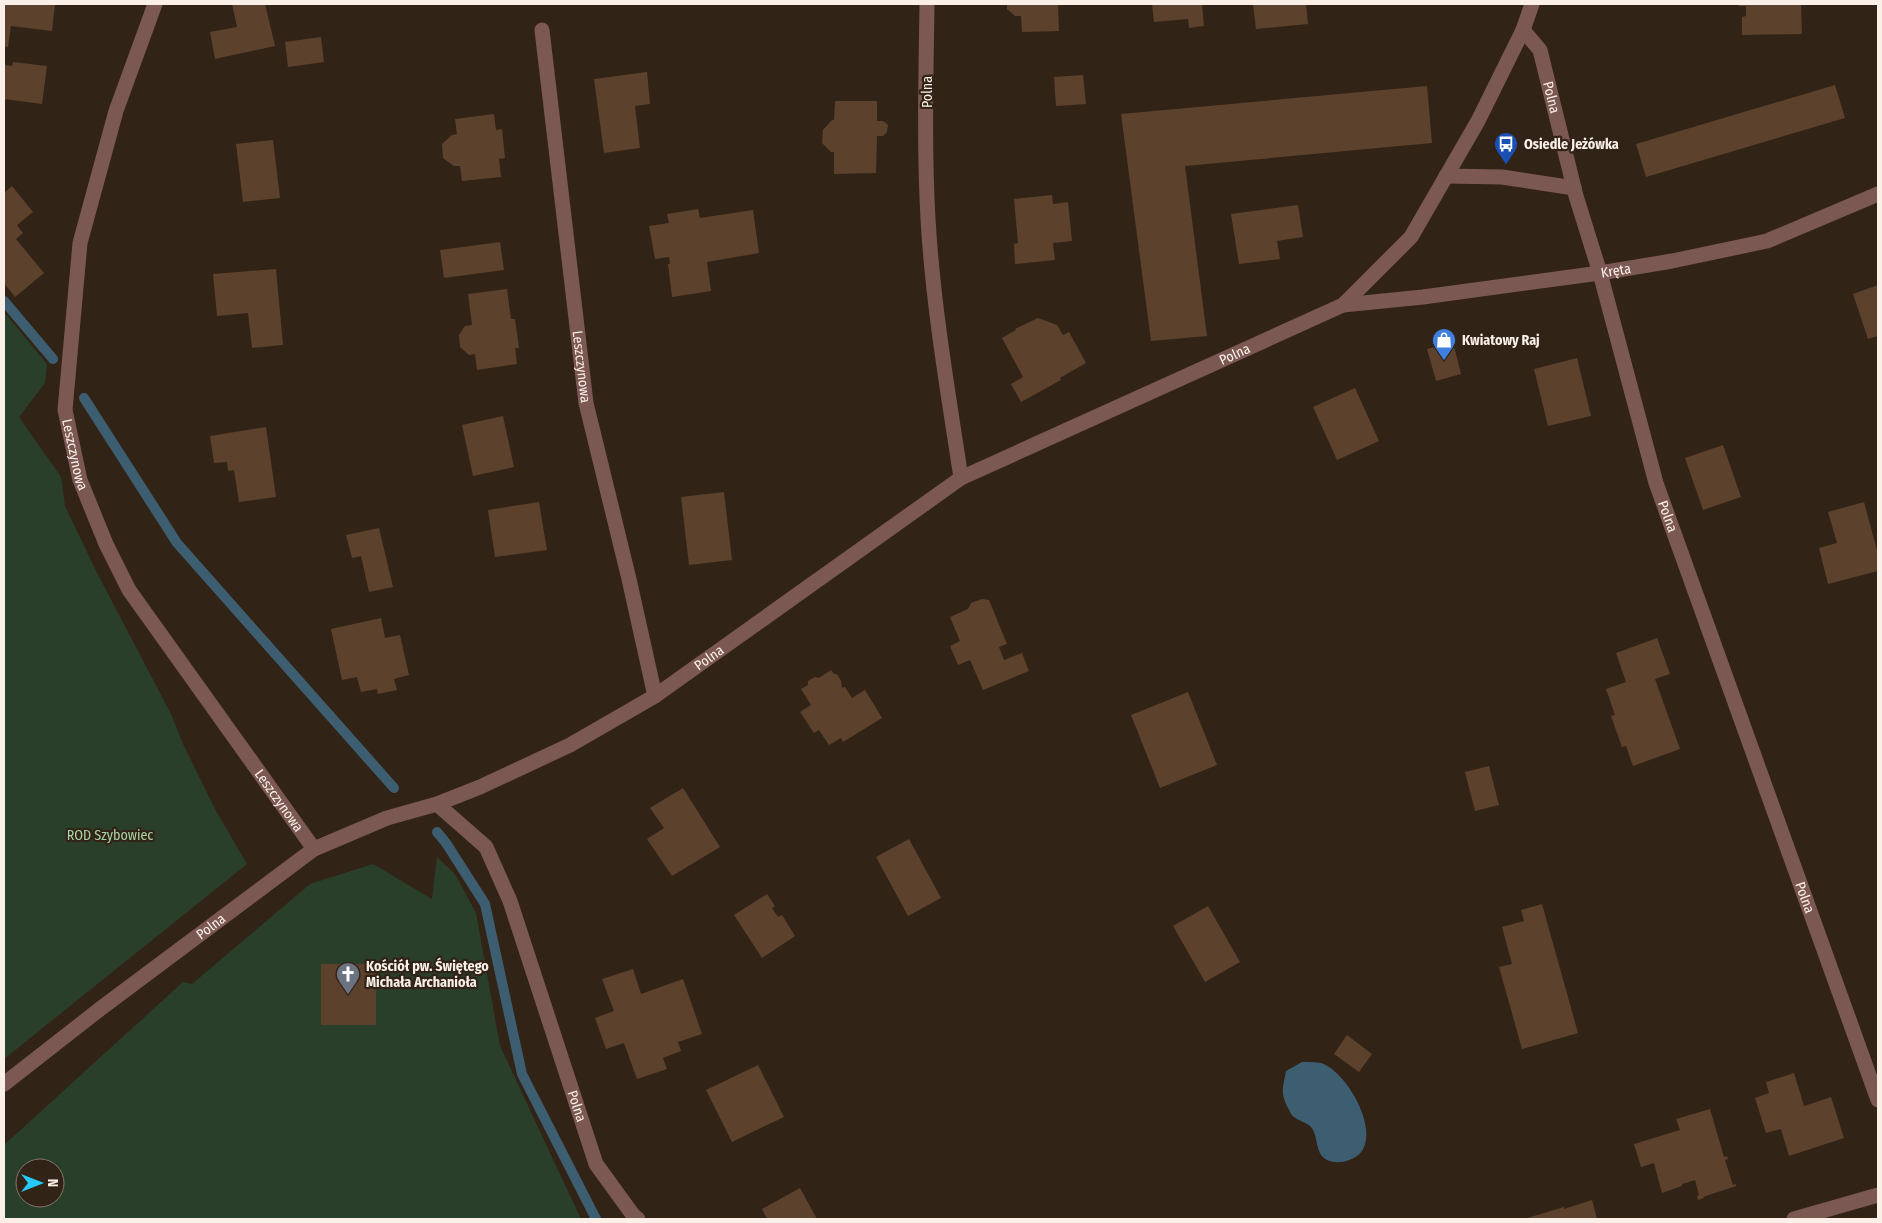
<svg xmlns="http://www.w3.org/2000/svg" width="1882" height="1223" font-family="'Fira Sans Condensed',sans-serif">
  <rect width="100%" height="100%" fill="#322317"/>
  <g fill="#2a3f2a" fill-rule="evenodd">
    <polygon points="4,312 47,364 45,383 19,417 61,477 65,506 96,571 171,714 183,744 216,811 247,864 4,1059"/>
    <path d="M437 857 455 874 476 913 500 1046 581 1219H4V1145L183 982 192 984 310 884 373 864 432 899ZM25 1168H55V1198H25Z"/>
  </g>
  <path fill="#3d5e71" d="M1302 1062C1308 1062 1316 1062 1321 1063 1350 1072 1390 1148 1349 1160 1342 1163 1334 1163 1327 1160 1314 1153 1319 1136 1311 1127 1306 1122 1299 1121 1294 1117 1291 1115 1290 1111 1288 1108 1280 1092 1283 1088 1286 1071Z"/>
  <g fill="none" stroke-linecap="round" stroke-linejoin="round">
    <g stroke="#3d5e71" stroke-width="10">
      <polyline points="4,301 53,359"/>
      <polyline points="84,398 177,543 394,788"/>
      <polyline points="437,832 446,843 485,904 522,1074 596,1219"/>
    </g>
  </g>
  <g fill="#5c412c">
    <polygon points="4,4 55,4 52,31 11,26 8,47 4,46"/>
    <polygon points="232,4 265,4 275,46 215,59 210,32 237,27"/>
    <polygon points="1007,4 1058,4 1059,31 1022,32 1021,16 1015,16 1007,9"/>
    <polygon points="1152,4 1202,4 1204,26 1189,28 1188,19 1154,22"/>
    <polygon points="1253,4 1306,4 1308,24 1256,29"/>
    <polygon points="1739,4 1801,4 1802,34 1742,35 1742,17 1746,16 1746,6 1739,6"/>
    <polygon points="321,37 324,62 288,67 285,42"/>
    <polygon points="13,62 47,66 42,104 4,99 4,65 12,66"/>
    <polygon points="647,72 650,104 635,106 640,148 604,153 594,79"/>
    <polygon points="1083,75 1086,104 1056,106 1054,77"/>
    <polygon points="1835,85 1845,118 1646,177 1636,144"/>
    <polygon points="1427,86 1432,143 1185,166 1207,336 1151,341 1121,114"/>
    <polygon points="835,101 877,101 877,121 883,121 888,125 887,132 883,136 877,136 876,173 834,174 834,152 831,152 822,143 823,130 832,120 834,120"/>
    <polygon points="494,114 496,130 502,129 505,158 499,159 501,177 462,181 460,166 454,166 443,158 442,144 452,135 457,134 455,119"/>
    <polygon points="273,140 280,198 243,202 236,144"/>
    <polygon points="12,186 33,212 17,225 23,233 16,239 44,273 15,297 4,283 4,193"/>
    <polygon points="1052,195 1053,204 1068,202 1072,241 1053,243 1055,260 1015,264 1014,244 1018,243 1014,199"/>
    <polygon points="1298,205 1303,237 1277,241 1280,259 1239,264 1231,214"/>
    <polygon points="698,209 700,218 753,210 759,253 707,262 711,291 672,297 668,264 670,264 669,257 655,259 649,226 669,223 667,214"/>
    <polygon points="500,242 504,270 444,278 440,250"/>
    <polygon points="276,269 283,345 252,348 248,313 217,316 213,274"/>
    <polygon points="1878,285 1878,336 1868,339 1853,294"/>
    <polygon points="507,289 511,319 515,319 519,348 515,348 517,364 477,370 475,354 469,355 460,347 459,335 465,326 472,325 468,294"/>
    <polygon points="1038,318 1057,325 1063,335 1069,332 1086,363 1060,378 1061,380 1021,402 1011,384 1023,377 1002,338 1016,330 1015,329"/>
    <polygon points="1453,342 1461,374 1436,381 1427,349"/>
    <polygon points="1577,358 1591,416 1548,426 1534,369"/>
    <polygon points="1355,388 1379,441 1337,460 1313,407"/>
    <polygon points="503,416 514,467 473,476 462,425"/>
    <polygon points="266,427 276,497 239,502 234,470 228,471 227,462 214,463 210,436"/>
    <polygon points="1723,445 1741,497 1703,510 1685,458"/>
    <polygon points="724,492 732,560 689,565 681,497"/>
    <polygon points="539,502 547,550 495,557 488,510"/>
    <polygon points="1864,502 1878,554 1878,571 1828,584 1819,548 1837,543 1828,512"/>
    <polygon points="379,528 393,587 369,592 361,556 352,558 346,535"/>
    <polygon points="982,599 989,600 1007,644 999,647 1004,660 1022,653 1029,671 983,690 970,660 958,665 950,646 960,641 950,617 968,609 971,603"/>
    <polygon points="381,618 385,638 400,635 409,675 394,679 397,690 378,694 377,689 361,692 357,677 342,680 331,629"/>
    <polygon points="1657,638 1670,674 1655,679 1680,749 1633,766 1626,746 1622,747 1611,716 1615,715 1606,689 1626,682 1616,653"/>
    <polygon points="831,670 834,674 837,674 841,681 842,688 845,687 852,698 865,690 882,718 843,742 841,738 829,745 819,730 814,733 800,712 811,705 801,689 808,685 808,681 815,677 819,678"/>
    <polygon points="1188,692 1217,765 1160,788 1131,715"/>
    <polygon points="1489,766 1499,805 1475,811 1465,772"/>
    <polygon points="683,788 720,847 672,876 647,839 664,828 650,808"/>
    <polygon points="909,839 941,898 908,916 876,857"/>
    <polygon points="767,894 775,906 772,908 778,917 782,915 795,936 762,958 734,915"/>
    <polygon points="1542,904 1578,1033 1522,1049 1499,967 1512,964 1502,927 1524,921 1521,910"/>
    <polygon points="1208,906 1240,962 1205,982 1173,926"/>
    <rect x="321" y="964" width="55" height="61"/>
    <polygon points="633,969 641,994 683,979 702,1034 678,1042 681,1051 663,1058 667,1069 637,1079 624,1043 606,1049 595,1018 614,1011 602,979"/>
    <polygon points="1347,1035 1372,1054 1359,1072 1334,1054"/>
    <polygon points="758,1065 784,1117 732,1142 706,1090"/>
    <polygon points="1794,1073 1804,1106 1831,1097 1844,1138 1789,1156 1781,1129 1766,1133 1755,1098 1769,1093 1766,1082"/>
    <polygon points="1710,1109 1724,1157 1727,1156 1728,1159 1725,1160 1733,1185 1736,1184 1736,1186 1703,1197 1704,1198 1698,1200 1697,1196 1699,1195 1695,1180 1682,1184 1682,1186 1662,1193 1654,1163 1641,1167 1634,1144 1680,1130 1676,1119"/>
    <polygon points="800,1188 817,1219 767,1219 762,1209"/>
    <polygon points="1592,1200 1597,1219 1524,1219 1564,1207 1564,1209"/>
  </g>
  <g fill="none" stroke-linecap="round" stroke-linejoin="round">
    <g stroke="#7c5852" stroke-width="15">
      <polyline points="1446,176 1502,177 1574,188"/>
      <polyline points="1794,1219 1878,1195"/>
    </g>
    <g stroke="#7c5852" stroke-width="15">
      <path id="s1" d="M155 4 116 111 80 243 65 410 80 480 106 544 129 590 314 849"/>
      <path d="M927 4C926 75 924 148 928 219 933 306 948 392 961 478"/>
      <path id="s2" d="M542 30 586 403 629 579 655 696"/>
      <path id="s3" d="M1523 30 1540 50 1576 196 1600 273 1656 483 1878 1100"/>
      <path id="s4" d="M1343 305 1423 297 1600 273 1672 261 1767 241 1878 194"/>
      <path id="s5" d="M437 804 486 847 510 901 596 1164 633 1215 638 1219"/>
      <path id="s6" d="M4 1084 100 1009 314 849 387 818 437 804 480 787 570 745 655 696 961 478 1343 305 1411 237 1478 121 1523 30 1532 4"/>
    </g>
  </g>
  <defs>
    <g id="bus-pin" transform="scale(1.25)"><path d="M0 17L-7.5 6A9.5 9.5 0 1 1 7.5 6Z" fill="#1a4fb4" stroke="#322317"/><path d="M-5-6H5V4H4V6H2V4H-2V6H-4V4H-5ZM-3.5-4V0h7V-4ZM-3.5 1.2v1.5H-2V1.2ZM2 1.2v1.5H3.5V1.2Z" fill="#fff"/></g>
    <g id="shop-pin" transform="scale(1.25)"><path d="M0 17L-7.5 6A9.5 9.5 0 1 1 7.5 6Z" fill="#3f7fe0" stroke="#322317"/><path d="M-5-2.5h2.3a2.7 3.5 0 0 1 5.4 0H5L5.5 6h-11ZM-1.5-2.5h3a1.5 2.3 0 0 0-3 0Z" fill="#fff"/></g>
    <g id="church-pin" transform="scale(1.25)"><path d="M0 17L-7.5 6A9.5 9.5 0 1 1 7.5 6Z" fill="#6b7280" stroke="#322317"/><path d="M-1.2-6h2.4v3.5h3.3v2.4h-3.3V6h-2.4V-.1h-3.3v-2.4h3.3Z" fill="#fff"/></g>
  </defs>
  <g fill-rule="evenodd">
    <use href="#bus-pin" x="1506" y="144"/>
    <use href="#shop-pin" x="1444" y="340"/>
    <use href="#church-pin" x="348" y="974"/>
  </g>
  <g text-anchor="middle" stroke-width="4.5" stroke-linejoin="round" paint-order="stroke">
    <g font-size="14" fill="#faf0e8" stroke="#322317">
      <text transform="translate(927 92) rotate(-90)" y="5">Polna</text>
      <text dy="5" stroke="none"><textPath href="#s3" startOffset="75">Polna</textPath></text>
      <text dy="5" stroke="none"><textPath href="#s4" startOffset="275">Kręta</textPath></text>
      <text dy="5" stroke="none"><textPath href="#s6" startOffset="1440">Polna</textPath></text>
      <text dy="5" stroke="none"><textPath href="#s2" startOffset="339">Leszczynowa</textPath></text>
      <text dy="5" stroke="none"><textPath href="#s1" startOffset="464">Leszczynowa</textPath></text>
      <text dy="5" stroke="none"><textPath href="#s3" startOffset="510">Polna</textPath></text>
      <text dy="5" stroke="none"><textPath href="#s6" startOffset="830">Polna</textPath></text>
      <text dy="5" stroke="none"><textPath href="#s1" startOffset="869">Leszczynowa</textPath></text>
      <text dy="5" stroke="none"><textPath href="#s3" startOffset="915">Polna</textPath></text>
      <text dy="5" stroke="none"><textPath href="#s6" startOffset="260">Polna</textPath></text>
      <text dy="5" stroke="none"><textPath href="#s5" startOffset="340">Polna</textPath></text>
    </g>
    <g font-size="14" font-weight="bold" fill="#faf0e8" stroke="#322317" text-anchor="start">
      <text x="1524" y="149">Osiedle Jeżówka</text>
      <text x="1462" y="345">Kwiatowy Raj</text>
      <text x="366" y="971">Kościół pw. Świętego<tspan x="366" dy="16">Michała Archanioła</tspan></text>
    </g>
    <g font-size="14" fill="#a7d4a5" stroke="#322317">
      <text x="110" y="840">ROD Szybowiec</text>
    </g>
  </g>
  <rect width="1882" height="1223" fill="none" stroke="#faf0e8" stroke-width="10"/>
  <g transform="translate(40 1183) rotate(90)"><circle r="24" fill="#322317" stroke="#82756b"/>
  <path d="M0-4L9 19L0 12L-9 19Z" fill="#25c9fe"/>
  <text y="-8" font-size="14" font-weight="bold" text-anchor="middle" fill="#faf0e8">N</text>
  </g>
</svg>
